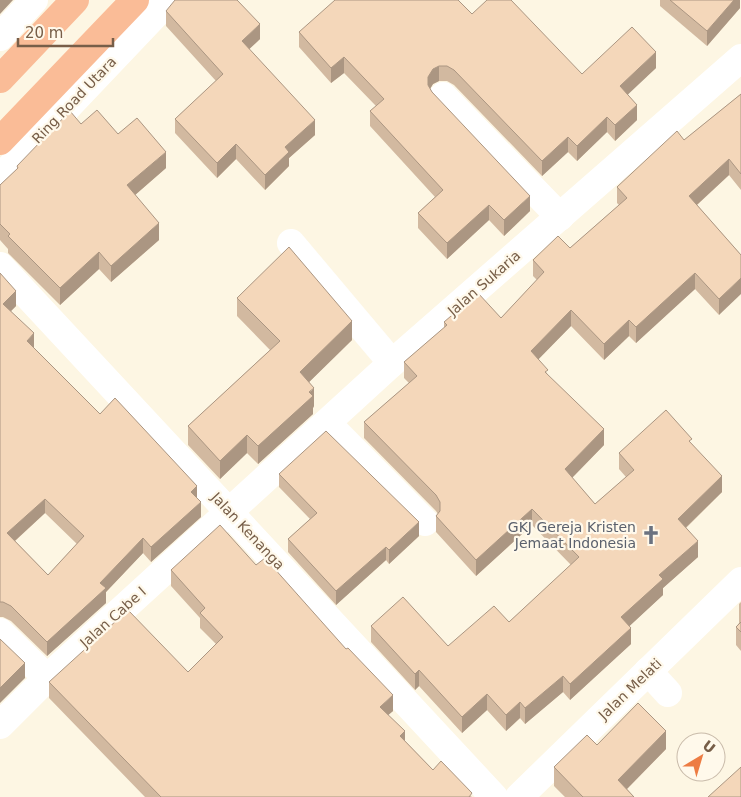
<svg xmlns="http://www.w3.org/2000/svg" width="741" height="797" font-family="'DejaVu Sans',sans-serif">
  <rect width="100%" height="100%" fill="#fdf6e3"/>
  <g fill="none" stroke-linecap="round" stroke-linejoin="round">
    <g stroke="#fff" stroke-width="28">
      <polyline points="443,96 560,217"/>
      <polyline points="291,243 392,363"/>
      <polyline points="0,266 494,797"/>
      <polyline points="327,423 425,522"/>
      <polyline points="0,632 47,678"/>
      <polyline points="648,671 668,693"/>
      <polyline points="0,725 47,678 392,363 741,58"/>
      <polyline points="519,797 741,581"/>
    </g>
    <g stroke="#fff" stroke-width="28">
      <polyline points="0,37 34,0"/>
      <polyline points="0,178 169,0"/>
    </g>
    <g stroke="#fabc97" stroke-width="28">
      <polyline points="0,79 75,0"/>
      <polyline points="0,141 135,0"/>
    </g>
  </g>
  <g fill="#d2b9a0" fill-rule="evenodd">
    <polygon points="660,0 740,0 740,8 707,46 660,6"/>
    <polygon points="166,11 260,39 249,49 315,135 289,158 289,166 265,190 236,159 217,178 175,133 175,119 216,81 166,26"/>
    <polygon points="472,14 582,74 656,68 627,94 637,120 615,141 607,132 577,161 568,152 542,176 454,85 447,81 439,81 433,84 430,89 432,92 530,211 504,236 489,220 447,259 418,228 418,213 435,197 370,126 370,111 376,106 344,73 331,83 299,47 299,32"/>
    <polygon points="741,94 741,190 729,175 697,205 741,255 719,315 695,289 636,343 629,336 604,360 571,326 538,359 548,375 604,445 572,478 595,504 626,477 619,469 619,453 692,444 722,492 686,528 698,557 663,588 663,595 629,626 631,644 570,700 563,692 525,724 520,718 506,731 487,710 462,733 419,686 415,690 371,642 371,626 448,646 509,622 571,565 532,525 476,576 436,532 436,516 438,514 436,511 364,438 364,422 409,383 404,378 404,362 444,328 444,322 501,318 537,280 533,276 533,260 570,248 619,205 617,203 617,187 684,140"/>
    <polygon points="81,124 118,134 166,168 135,195 159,240 111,282 99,269 60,305 8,253 8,249 0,240 0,185 17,169 17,166"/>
    <path d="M0 273 16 306 11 311 34 348 100 414 197 498 201 517 151 562 143 553 106 592V603L47 656 11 621 3 617H0ZM45 513 77 544 48 575 15 541Z"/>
    <polygon points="237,298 352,340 309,382 314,406 313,408 313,414 258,464 247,453 220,479 188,445 188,426 270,350 237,316"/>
    <polygon points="279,474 419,536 389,564 386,560 336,605 288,552 288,539 310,519 279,487"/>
    <polygon points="256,565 393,711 388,715 405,741 433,770 472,797 145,797 49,698 49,682 188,672 216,644 200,628 200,618 171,586 171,570"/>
    <polygon points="741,602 741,651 736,645 736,627 739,623 739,604"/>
    <polygon points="597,745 666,749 627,789 634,797 565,797 554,786 554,767"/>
  </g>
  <g fill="#ab9682">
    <polygon points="0,0 13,0 0,14"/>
    <polygon points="734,0 740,0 740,8 707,46 707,31"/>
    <polygon points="260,24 260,39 242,56 242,41"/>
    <polygon points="656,52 656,68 620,102 620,86"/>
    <polygon points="344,57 344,73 331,83 331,68"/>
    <polygon points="439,66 439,81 433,84 428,92 428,77 433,69"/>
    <polygon points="637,105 637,120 615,141 615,125"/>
    <polygon points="607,117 607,132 577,161 577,146"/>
    <polygon points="315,120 315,135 289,158 289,166 265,190 265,175 285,147"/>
    <polygon points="568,137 568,152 542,176 542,161"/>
    <polygon points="236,144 236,159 217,178 217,163"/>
    <polygon points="166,152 166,168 127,202 127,185"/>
    <polygon points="729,159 729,175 689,212 689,196"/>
    <polygon points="530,196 530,211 504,236 504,220"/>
    <polygon points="489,205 489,220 447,259 447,243"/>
    <polygon points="159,223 159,240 111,282 111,266"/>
    <polygon points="99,252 99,269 60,305 60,288"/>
    <polygon points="695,273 695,289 636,343 636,327"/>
    <polygon points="741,278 741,294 719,315 719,299"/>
    <polygon points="16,291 16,306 3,319 3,304"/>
    <polygon points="571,310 571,326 531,367 531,351"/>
    <polygon points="629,320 629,336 604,360 604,344"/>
    <polygon points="352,321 352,340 300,391 300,372"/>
    <polygon points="34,333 34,348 27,341"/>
    <polygon points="314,388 314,406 313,408 313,414 258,464 258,446"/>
    <polygon points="604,429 604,445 565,485 565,469"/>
    <polygon points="247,435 247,453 220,479 220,461"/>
    <polygon points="722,476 722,492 678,535 678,519"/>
    <polygon points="197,486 197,501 191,492"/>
    <polygon points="45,499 45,513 7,548 7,533"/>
    <polygon points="201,502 201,517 151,562 151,547"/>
    <polygon points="532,509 532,525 476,576 476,560"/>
    <polygon points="419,522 419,536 389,564 389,550"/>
    <polygon points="143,538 143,553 106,592 106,603 47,656 47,642 100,583"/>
    <polygon points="698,541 698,557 663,588 663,595 621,634 621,617 659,575"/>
    <polygon points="386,547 386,560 336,605 336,591"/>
    <polygon points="631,628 631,644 570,700 570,684"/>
    <polygon points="25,663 25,678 0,703 0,688"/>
    <polygon points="419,670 419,686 415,690 415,674"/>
    <polygon points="563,676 563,692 525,724 525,708"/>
    <polygon points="487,694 487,710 462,733 462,717"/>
    <polygon points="393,695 393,711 380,722 380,707"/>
    <polygon points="520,702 520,718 506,731 506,715"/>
    <polygon points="405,731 405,746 400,736"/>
    <polygon points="666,731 666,749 619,797 618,780"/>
  </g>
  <g fill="#f4d7ba" stroke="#ab9682" fill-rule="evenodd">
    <polygon points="175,0 237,0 260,24 242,41 315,120 285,147 289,152 265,175 236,144 217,163 175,119 223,74 166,11"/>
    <polygon points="335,0 458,0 472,14 487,0 511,0 582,74 632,27 656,52 620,86 637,105 615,125 607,117 577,146 568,137 542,161 454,70 447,66 439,66 433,69 428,77 428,85 432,92 530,196 504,220 489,205 447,243 418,213 443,190 370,111 384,99 344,57 331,68 299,32"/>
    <polygon points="670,0 734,0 707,31"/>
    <polygon points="741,94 741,174 729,159 689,196 741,255 741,278 719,299 695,273 636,327 629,320 604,344 571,310 531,351 548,370 545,372 604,429 565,469 595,504 634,470 619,453 666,410 692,439 689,441 722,476 678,519 698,541 659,575 663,579 621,617 631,628 570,684 563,676 525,708 520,702 506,715 487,694 462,717 419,670 415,674 371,626 403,597 448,646 494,606 509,622 579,557 532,509 476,560 436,516 440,511 440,502 436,495 364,422 417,376 404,362 447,325 444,322 478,293 501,318 544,272 533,260 558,236 570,248 627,198 617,187 677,131 684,140"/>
    <polygon points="97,110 118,134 137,118 166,152 127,185 159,223 111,266 99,252 60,288 8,236 10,234 0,224 0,185 18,168 17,166 70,111 81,124"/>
    <polygon points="289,247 352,321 300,372 314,388 309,392 313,396 258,446 247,435 220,461 188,426 280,341 237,298"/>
    <path d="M0 273 16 291 3 304 34 333 27 341 100 414 115 398 197 486 191 492 201 502 151 547 143 538 100 583 106 588 47 642 11 606 3 602H0ZM45 499 84 536 48 575 7 533Z"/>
    <polygon points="326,431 419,522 389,550 386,547 336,591 288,539 317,513 279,474"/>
    <polygon points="220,525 256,565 265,558 346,649 348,648 393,695 380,707 405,731 400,736 433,770 441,761 472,793 469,797 161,797 49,682 128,610 188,672 223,637 200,613 205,608 171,570"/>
    <polygon points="741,622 741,632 736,627"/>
    <polygon points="0,639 25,663 0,688"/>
    <polygon points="638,703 666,731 618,780 634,797 583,797 554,767 587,735 597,745"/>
    <polygon points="741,767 741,797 708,797"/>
  </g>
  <defs>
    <g id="church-bare" transform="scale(1.5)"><path d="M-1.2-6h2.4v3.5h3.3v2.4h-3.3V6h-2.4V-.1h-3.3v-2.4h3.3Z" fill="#6b7280" stroke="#fff9eb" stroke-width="2.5" paint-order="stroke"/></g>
  </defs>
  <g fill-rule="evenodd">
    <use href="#church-bare" x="651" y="535"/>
  </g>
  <g text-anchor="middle" stroke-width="4.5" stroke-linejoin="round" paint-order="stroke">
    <g font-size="14" fill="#775e48" stroke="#fff9eb">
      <text transform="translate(74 100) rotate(-46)" y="5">Ring Road Utara</text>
      <text transform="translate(484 283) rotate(-41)" y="5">Jalan Sukaria</text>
      <text transform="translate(248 531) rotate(47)" y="5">Jalan Kenanga</text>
      <text transform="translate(113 617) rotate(-42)" y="5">Jalan Cabe I</text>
      <text transform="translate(630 689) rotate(-44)" y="5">Jalan Melati</text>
    </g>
    <g font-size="14" fill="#5b616d" stroke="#fff9eb" text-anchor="end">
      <text x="636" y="532">GKJ Gereja Kristen<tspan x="636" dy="16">Jemaat Indonesia</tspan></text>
    </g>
  </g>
  <g transform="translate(701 757) rotate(38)"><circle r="24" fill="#fff9eb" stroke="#c9bbaa"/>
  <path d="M0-4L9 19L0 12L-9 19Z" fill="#ed7c43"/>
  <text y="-8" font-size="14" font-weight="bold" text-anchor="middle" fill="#775e48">U</text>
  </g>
  <path d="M18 38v8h95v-8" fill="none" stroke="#775e48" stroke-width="2.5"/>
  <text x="25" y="38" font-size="15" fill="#775e48" stroke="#fff9eb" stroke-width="4" paint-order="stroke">20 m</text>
</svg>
